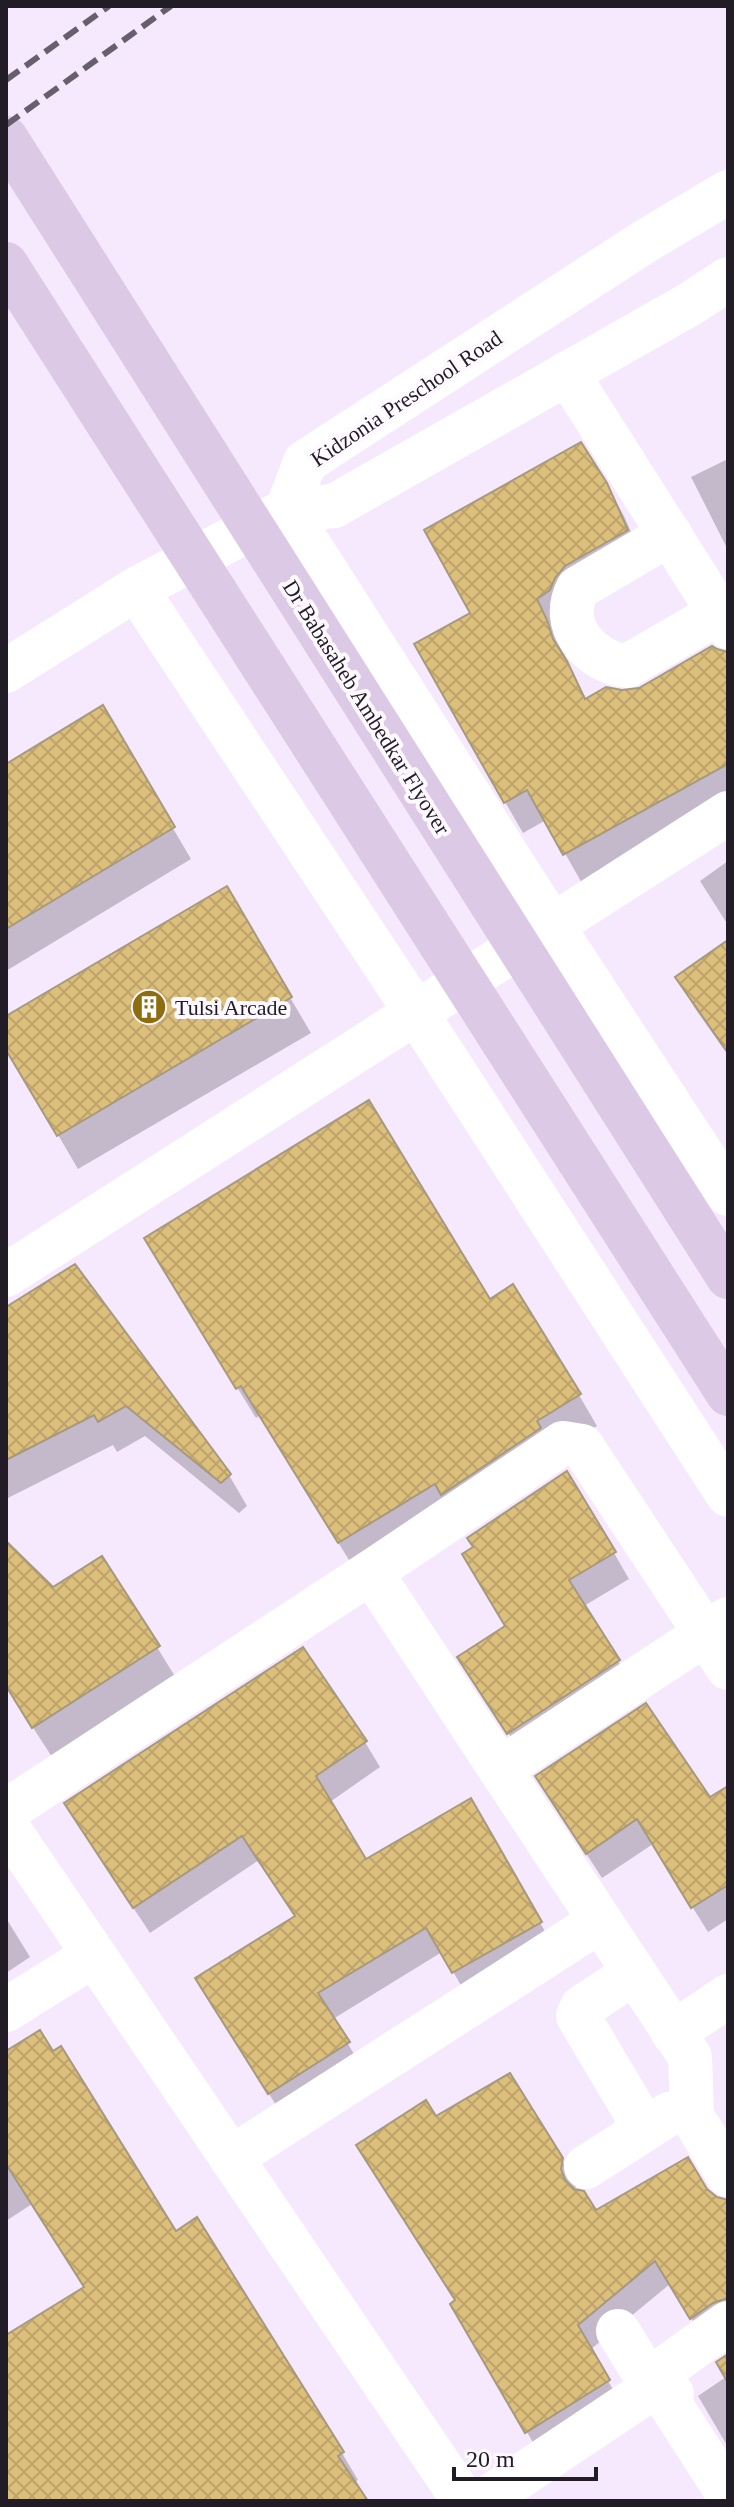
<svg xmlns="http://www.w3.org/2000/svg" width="734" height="2507" font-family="Georgia,serif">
  <defs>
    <pattern id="building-cross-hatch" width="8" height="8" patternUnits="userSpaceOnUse" patternTransform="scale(2)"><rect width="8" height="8" fill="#ddbf7c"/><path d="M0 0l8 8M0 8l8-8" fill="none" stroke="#bda46b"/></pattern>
  </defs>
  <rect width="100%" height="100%" fill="#f6e8fd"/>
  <g fill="#0003">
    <polygon points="728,459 728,550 691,477"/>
    <polygon points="606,484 624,516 644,561 583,597 564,653 568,667 587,700 622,692 728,694 728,804 583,885 546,820 523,833 501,795 473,614"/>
    <polygon points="102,708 191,859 6,971 6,766"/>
    <polygon points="728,861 728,925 700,881"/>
    <polygon points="226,889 311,1033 78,1169 6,1046 6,1018"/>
    <polygon points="728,942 728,1055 694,1007 677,978"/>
    <polygon points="164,1269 489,1301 579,1395 597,1426 357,1573 260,1415 256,1418"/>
    <polygon points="6,1310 229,1475 247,1506 239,1513 145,1436 117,1452 113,1445 6,1499"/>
    <polygon points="6,1543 52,1590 102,1558 176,1678 52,1757 6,1686"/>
    <polygon points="475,1548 614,1553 629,1579 584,1606 634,1687 514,1742 476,1682 507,1627"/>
    <polygon points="365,1742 380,1767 330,1802 366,1861 471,1801 555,1949 468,1998 442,1952 333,2019 363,2069 284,2118 213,2004 296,1917 259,1860 150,1933 81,1829"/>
    <polygon points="537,1777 710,1800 728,1789 728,1919 708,1932 653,1844 602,1878"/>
    <polygon points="6,1918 30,1957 6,1973"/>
    <polygon points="6,2053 175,2233 342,2453 358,2480 354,2483 366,2501 6,2501 6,2337 86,2288 32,2204 6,2221"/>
    <polygon points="435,2118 561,2159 576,2184 575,2191 595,2213 706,2190 716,2199 728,2201 728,2326 706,2342 670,2284 590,2350 622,2405 541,2456 452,2305 457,2302"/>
    <polygon points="728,2356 728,2447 698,2396 726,2377"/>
  </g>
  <g fill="url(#building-cross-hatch)" stroke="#a5997e" stroke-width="2">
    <polygon points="581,442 607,483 628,530 565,566 555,578 550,590 537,599 547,620 553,639 567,661 585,699 606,687 622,690 639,688 712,646 717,649 728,652 728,764 563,855 527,790 504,803 414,644 470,613 424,530"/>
    <polygon points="103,705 175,827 6,929 6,764"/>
    <polygon points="227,886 292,997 57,1136 6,1050 6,1016"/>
    <polygon points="728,940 728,1053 675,977"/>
    <polygon points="369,1100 490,1299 513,1284 581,1394 537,1421 541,1428 441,1495 435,1484 338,1543 241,1386 236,1389 144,1238"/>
    <polygon points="75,1264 231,1474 221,1483 126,1406 98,1422 94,1415 6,1460 6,1307"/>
    <polygon points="567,1471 616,1552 569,1580 620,1660 507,1734 457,1657 505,1626 462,1554 473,1547 467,1538"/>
    <polygon points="6,1541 53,1587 102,1556 160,1646 32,1728 6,1686"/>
    <polygon points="303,1647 367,1741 316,1776 366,1859 471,1798 542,1922 452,1973 426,1928 318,1993 350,2042 268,2094 195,1978 295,1916 242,1836 133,1908 64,1803"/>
    <polygon points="646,1703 710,1797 728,1786 728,1885 691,1908 637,1819 586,1854 535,1776"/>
    <polygon points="40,2030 53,2051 61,2046 176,2231 197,2217 344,2452 338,2456 368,2501 6,2501 6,2335 84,2287 6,2164 6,2051"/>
    <polygon points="510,2073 563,2158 561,2169 565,2180 574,2189 584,2191 596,2210 688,2157 707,2189 717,2197 728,2200 728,2298 713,2303 690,2319 655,2261 578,2325 610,2380 525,2433 450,2304 455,2300 356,2145 426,2100 436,2116"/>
    <polygon points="728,2354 728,2383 716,2362"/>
  </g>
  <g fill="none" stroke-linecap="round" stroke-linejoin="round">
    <g stroke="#fff" stroke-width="44">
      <polyline points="567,373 728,627"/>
      <polyline points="287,510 552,925 728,1194"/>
      <path d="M670 534 578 588C558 625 589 661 627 666L719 613"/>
      <polyline points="136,589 417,1014 728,1495"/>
      <polyline points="6,1275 728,813"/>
      <polyline points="371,1572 563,1443 582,1446 728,1668"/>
      <polyline points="728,1619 500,1769 690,2057 692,2116 728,2175"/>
      <polyline points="6,1811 371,1572 500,1769"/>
      <polyline points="6,1825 464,2501"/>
      <polyline points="634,1973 582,2007 578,2016 645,2129"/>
      <polyline points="6,2010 94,1955"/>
      <polyline points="673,2033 728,1996"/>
      <polyline points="231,2158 600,1921"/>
      <polyline points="586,2167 669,2114"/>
      <polyline points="618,2331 651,2385 665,2396 672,2394"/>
      <polyline points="665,2396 728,2494"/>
      <polyline points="483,2501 639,2397 668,2366 728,2323"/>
    </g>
    <g stroke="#fff" stroke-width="44">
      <polyline points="287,510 305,462 644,242 728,192"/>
      <polyline points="6,671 136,589 287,510 334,506 690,304 728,279"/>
    </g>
    <g stroke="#dcc9e5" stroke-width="44">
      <polyline points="6,138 728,1277"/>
      <polyline points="6,264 728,1394"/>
    </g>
    <g stroke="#675f6c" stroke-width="6" stroke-dasharray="16 8" stroke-linecap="butt">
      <polyline points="6,80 109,6"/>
      <polyline points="6,125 171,6"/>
    </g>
  </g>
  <defs>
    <g id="building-disc" transform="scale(1.8)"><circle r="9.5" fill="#8e6c10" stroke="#fdf9ff"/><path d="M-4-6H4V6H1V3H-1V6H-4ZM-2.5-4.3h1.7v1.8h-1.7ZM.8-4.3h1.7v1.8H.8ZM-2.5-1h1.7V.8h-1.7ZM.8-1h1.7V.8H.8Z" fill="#fff"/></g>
  </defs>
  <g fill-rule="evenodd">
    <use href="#building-disc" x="149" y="1007"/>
  </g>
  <g text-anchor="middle" stroke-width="8" stroke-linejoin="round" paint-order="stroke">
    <g font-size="22" fill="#221c26" stroke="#fdf9ff">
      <text transform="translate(406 398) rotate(-34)" y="8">Kidzonia Preschool Road</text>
      <text transform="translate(367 707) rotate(58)" y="8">Dr Babasaheb Ambedkar Flyover</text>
    </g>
    <g font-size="22" fill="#221c26" stroke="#fdf9ff" text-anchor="start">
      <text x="175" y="1015">Tulsi Arcade</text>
    </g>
  </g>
  <rect width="734" height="2507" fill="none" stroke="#221c26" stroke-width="16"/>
  <path d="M454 2467v12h142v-12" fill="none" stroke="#221c26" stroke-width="4"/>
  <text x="466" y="2467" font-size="24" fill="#221c26" stroke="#fdf9ff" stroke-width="6" paint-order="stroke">20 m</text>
</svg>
